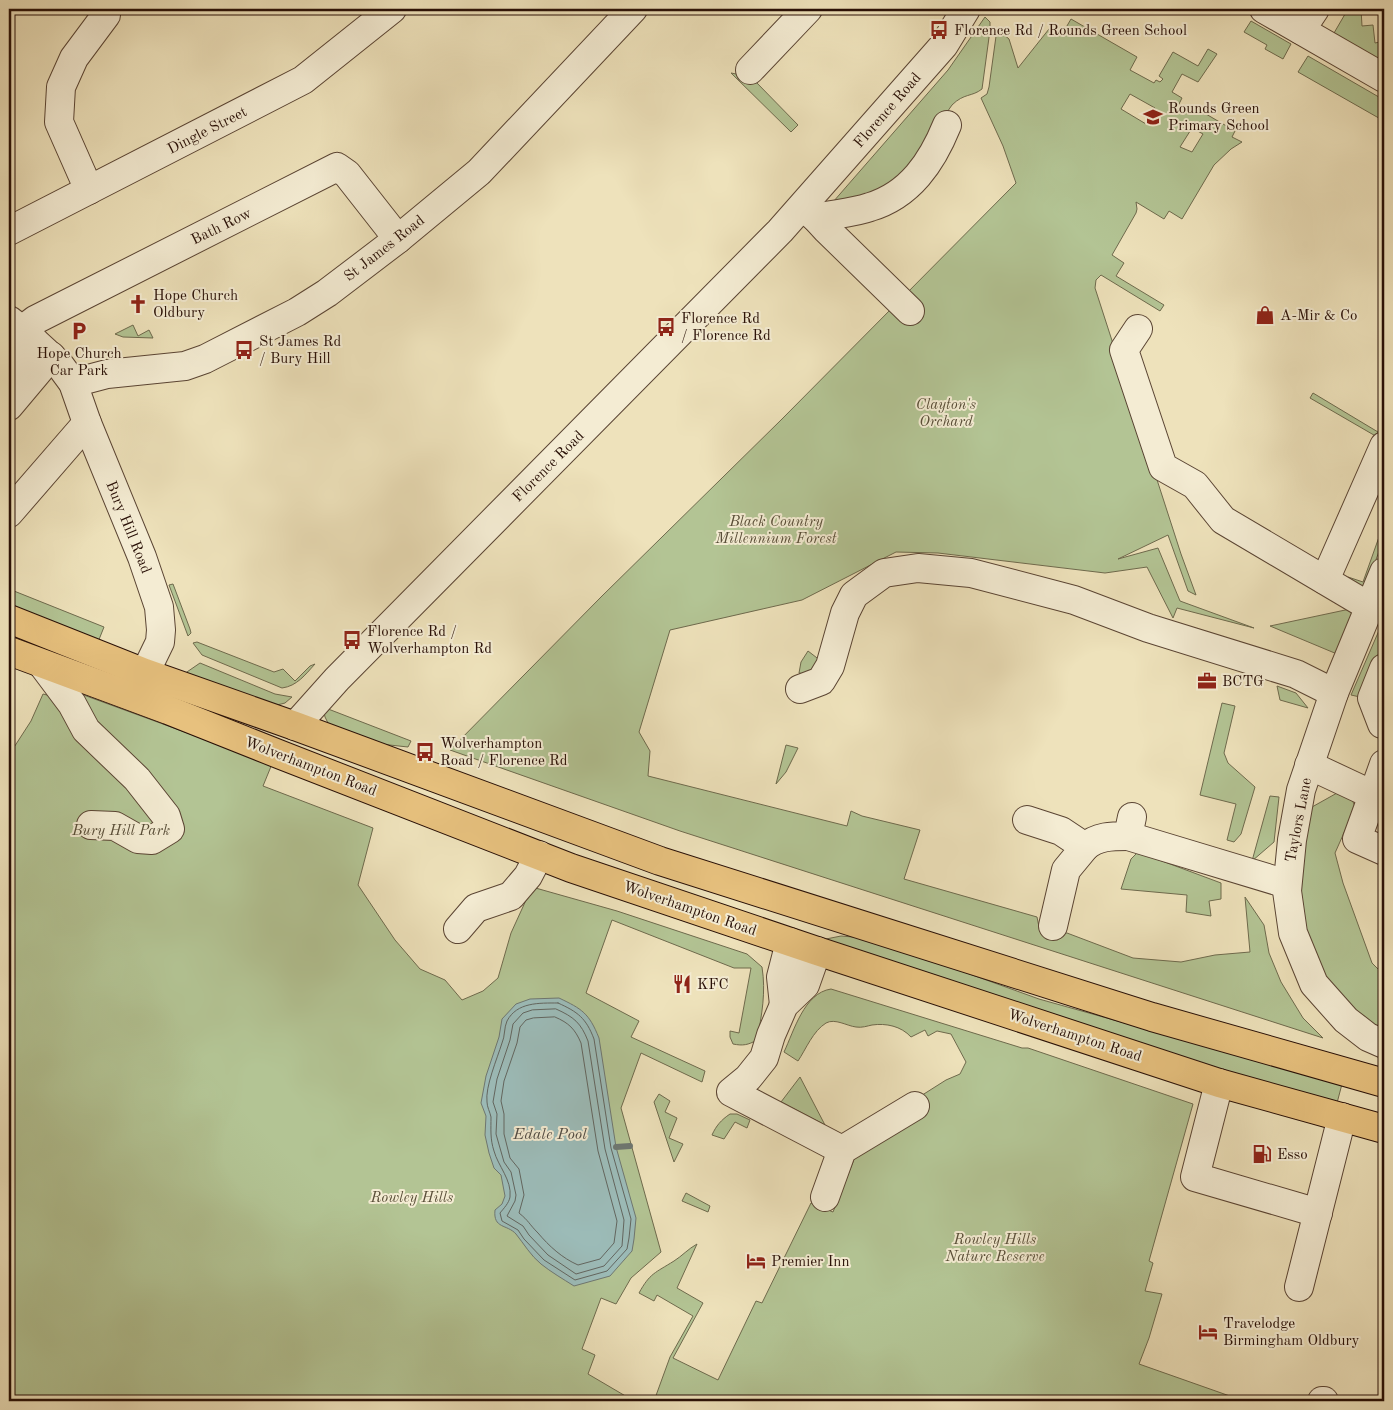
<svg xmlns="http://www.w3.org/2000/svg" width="1393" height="1410" font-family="'Old Standard TT',serif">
  <rect width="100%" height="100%" fill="#eee2bb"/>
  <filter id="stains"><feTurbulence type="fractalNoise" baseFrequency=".004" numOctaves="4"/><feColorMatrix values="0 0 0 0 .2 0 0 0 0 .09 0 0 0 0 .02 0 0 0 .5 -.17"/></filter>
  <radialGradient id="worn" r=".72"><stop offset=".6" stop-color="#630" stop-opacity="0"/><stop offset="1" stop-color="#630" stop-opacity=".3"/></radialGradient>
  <g fill="#b3c494" stroke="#6e6a4d" fill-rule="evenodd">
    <polygon points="1348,9 1361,9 1362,26 1373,25 1375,43 1384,41 1384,64 1334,33"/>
    <path d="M985 17 990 22V30L982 89C972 97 964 93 952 105L891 192 833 202 948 70Z"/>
    <path d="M1071 19 1137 57 1130 70 1154 83 1156 80 1160 82 1163 79 1159 76 1173 52 1198 66 1208 49 1217 54 1198 82 1182 74 1172 92 1182 98 1177 108 1187 113 1192 106 1194 107 1235 131 1232 137 1242 142 1231 149 1214 165 1182 219 1169 211 1164 219 1136 202 1137 209 1136 213 1112 255 1124 263 1116 276 1164 305 1160 311 1101 275 1096 280 1095 288 1181 554 1196 595 1188 591 1168 535 1118 559 1158 548 1180 601 1254 628 1177 608 1173 618 1147 567 1105 573 938 553 896 552 802 600 670 630 639 732 650 751 648 776 847 826 851 811 862 816 920 830 904 879 1037 917 1040 932 1067 933 1133 958 1181 962 1215 955 1250 952 1245 897 1264 925 1269 953 1281 982 1303 1018 1323 1038 680 831 450 750 602 596 782 419 1016 183 1003 146 981 98 987 94 989 87 997 29 1009 39 1018 68 1053 24 1064 31ZM1130 94 1155 108 1146 124 1121 109ZM1192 128 1203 134 1192 152 1180 147Z"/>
    <polygon points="1251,21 1291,44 1283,59 1265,49 1267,45 1244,32"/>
    <polygon points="1308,56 1384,100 1384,121 1298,72"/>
    <polygon points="731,73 757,78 755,81 798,125 791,132"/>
    <polygon points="133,325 138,336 149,330 153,338 123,337 115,334"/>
    <polygon points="1313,393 1378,432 1379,438 1310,398"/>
    <polygon points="1384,523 1384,538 1364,592 1347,581 1348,577 1363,582"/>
    <polygon points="173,584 190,629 191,633 188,636 169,585"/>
    <polygon points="9,589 104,627 98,642 9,608"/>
    <polygon points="1350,609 1356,610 1337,654 1270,626"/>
    <polygon points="1384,619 1384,652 1378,656 1360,697 1351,695"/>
    <path d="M197 642 274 672 283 669 295 681 310 666 315 664C305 675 297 686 282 688L202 655 193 643Z"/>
    <path d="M808 651 821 661C815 668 809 676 799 673L801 662Z"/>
    <polygon points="200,663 275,694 292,697 285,703 273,706 184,674"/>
    <polygon points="1277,686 1296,693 1308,708 1280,700"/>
    <path d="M70 690 272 764 263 786 373 828 358 885 395 940 420 969 445 980 462 1000 483 991 498 978 511 933 532 887 617 911 747 954 762 967C766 992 762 1014 757 1040 748 1045 743 1046 733 1044L730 1037V1031L739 1033 751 968H734L612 920 586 993 639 1021 631 1037 705 1071 702 1082 641 1053 621 1108 661 1252 631 1278 616 1304 601 1298 582 1349 595 1355 588 1374 634 1401H9V755L31 721 43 694 55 697Z"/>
    <polygon points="1222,703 1235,706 1224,753 1228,763 1255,787 1241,834 1234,842 1227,840 1236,804 1200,795"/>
    <polygon points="323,707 411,741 408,747 362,742 330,727 325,717"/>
    <polygon points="786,745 798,748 786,772 776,784"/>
    <path d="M1337 793C1347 795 1353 797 1355 808L1335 853 1343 883 1372 963 1384 975V1036L1338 999 1304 936 1299 876 1306 822 1312 807Z"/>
    <polygon points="1270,796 1279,797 1274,842 1252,861"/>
    <polygon points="1138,852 1221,883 1221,899 1209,901 1211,916 1186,912 1187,895 1121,889 1131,859"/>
    <polygon points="841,936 865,938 878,941 1039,999 1342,1084 1337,1103 1230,1074 821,940"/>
    <path d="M831 989 1022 1048H1028L1193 1104 1149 1261 1153 1263 1145 1291 1162 1294 1149 1338 1139 1364 1244 1401H654L670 1357 693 1316 657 1295 654 1301 639 1293C650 1273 655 1273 674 1261 682 1256 688 1249 697 1244L677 1288 703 1303 673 1358 718 1380 756 1301 762 1303 811 1203 833 1212 857 1152 916 1099 946 1080 960 1074 966 1062 951 1034 937 1031 928 1036 925 1030 911 1037C901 1026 886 1023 872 1025 867 1026 862 1028 856 1027 847 1026 835 1018 826 1023 813 1031 806 1049 798 1061L784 1052C794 1031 804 993 831 989Z"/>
    <polygon points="800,1077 825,1125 781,1102"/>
    <polygon points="659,1094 670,1101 665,1112 677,1118 669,1138 683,1144 674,1162 654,1102"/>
    <path d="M730 1114H737L750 1120 747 1128 735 1122 724 1139 712 1135C716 1126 721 1120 730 1114Z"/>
    <polygon points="686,1193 710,1206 708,1212 682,1201"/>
  </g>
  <path fill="#9cbcb9" stroke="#6e7771" d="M559 998C582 1009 589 1013 599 1038L616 1147 636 1218 634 1239 632 1251 610 1276 574 1286C563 1279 551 1272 541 1264 531 1256 524 1244 516 1234 507 1224 493 1229 495 1210L502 1204 505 1196 501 1175 494 1168 489 1153 485 1135 486 1116 481 1103 486 1076 499 1037 502 1019 516 1004 530 999Z"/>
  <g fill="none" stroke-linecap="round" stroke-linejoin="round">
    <g stroke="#626660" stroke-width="1">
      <path d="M558 1003C578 1012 586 1018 594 1039L611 1148 631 1219 629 1238 627 1249 607 1271 575 1280 544 1260 524 1239 518 1230 502 1221 500 1213C504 1208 509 1203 510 1197 512 1180 498 1166 494 1151 490 1139 491 1129 491 1117 490 1112 487 1107 487 1102 485 1087 497 1059 502 1043 505 1037 504 1027 507 1021 517 1002 539 1003 558 1003Z"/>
      <path d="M556 1009C574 1017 581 1023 588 1041L605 1149 624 1220 622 1246 604 1266 576 1274 548 1255 529 1235 523 1226 507 1216 515 1201 516 1195 511 1172 504 1162 496 1134 497 1114 493 1102 497 1079 510 1040 513 1024 523 1013 532 1010Z"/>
      <path d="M555 1017C569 1023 575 1029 581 1043L598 1151 617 1221 614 1243 600 1259 578 1265C562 1258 549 1246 538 1233 529 1224 529 1221 519 1213L524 1195 519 1169 510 1158 504 1134V1114L501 1101 504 1081 517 1043 520 1027 526 1020 533 1018Z"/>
    </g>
    <polyline stroke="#6e7771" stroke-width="6" points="616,1147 630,1146"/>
    <g stroke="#5a4433" stroke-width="30">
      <g id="minor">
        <polyline points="1264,9 1384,78"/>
        <polyline points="1301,30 1315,9"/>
        <polyline points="750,70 808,9"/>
        <polyline points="89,190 59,122 61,87 74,58 106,15"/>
        <path d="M803 207 816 218C834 214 853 213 870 207 910 195 932 162 947 125"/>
        <polyline points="816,218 827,230 910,311"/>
        <polyline points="9,231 303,80 392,9"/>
        <polyline points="9,320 22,330 59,364 73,383 87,423 142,557 159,607 161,630 160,642 145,673"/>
        <polyline points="1138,329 1124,350 1163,467 1195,485 1223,520 1370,607"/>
        <polyline points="22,330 35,320 337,167 347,174 398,239"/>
        <polyline points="9,372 34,341"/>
        <polyline points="73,383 107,374 185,366 205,359 297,312 327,293 398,239 479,172 633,9"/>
        <polyline points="9,406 51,356"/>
        <polyline points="9,513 87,423"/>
        <polyline points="1384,572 1334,693 1301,790 1292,840 1287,891 1293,933 1314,984 1346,1020 1368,1037 1384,1044"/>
        <polyline points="1325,580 1384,446"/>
        <polyline points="42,664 72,704 86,730 137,779 166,816 170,829 152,840 138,839 115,826 91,825"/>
        <polyline points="800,689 821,681 830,666 845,613 854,595 884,573 918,568 971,573 1074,600 1148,628 1296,674 1334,693"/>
        <polyline points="1382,724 1372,698 1384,668"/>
        <polyline points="295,726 337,679 780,231 944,45 966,9"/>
        <polyline points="1309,765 1373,795 1384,764"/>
        <polyline points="1384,800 1373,795 1357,839 1384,851"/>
        <polyline points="1027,820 1061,831 1085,847 1066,870 1053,926"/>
        <polyline points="1128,836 1287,884"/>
        <path d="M1085 847C1097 836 1112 836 1128 836L1132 817"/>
        <polyline points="458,929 476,908 511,896 528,876 539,855"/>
        <polyline points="817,951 805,985 784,1005 771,1035 764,1058 748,1078 731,1092 842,1150"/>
        <polyline points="784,1005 781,977 790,942"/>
        <polyline points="1219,1083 1195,1177 1318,1213"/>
        <polyline points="825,1197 842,1150 915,1106"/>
        <polyline points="1299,1287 1342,1117"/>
        <polyline points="1322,1401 1324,1401"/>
      </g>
    </g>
    <g stroke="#280f06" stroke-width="30">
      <g id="highway">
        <polyline points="9,619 145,673 295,726 660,861 1152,1017 1384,1083"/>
        <polyline points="9,651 168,710 281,755 571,868 817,951 1219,1083 1384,1129"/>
      </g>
    </g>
    <use href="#minor" stroke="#f4ecd3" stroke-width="28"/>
    <use href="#highway" stroke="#e7c17e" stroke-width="28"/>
  </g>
  <defs>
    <g id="bus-bare" transform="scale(1.5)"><path d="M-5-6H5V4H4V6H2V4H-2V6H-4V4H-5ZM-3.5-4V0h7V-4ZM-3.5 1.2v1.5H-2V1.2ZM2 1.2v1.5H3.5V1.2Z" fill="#8f2418" stroke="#f4ecd3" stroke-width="2.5" paint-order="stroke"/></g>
    <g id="school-bare" transform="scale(1.5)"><path d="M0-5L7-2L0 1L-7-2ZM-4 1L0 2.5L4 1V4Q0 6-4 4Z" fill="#8f2418" stroke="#f4ecd3" stroke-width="2.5" paint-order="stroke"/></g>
    <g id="church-bare" transform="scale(1.5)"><path d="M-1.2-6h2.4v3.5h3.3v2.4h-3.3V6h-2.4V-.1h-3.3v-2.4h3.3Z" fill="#8f2418" stroke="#f4ecd3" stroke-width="2.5" paint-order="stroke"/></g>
    <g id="shop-bare" transform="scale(1.5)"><path d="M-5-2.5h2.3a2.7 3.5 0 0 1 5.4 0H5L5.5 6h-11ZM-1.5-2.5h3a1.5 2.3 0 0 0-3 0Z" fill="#8f2418" stroke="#f4ecd3" stroke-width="2.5" paint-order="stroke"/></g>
    <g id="parking-bare" transform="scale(1.5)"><path d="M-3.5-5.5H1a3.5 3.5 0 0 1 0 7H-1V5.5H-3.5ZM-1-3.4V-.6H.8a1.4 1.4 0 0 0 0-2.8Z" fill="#8f2418" stroke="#f4ecd3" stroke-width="2.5" paint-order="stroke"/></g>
    <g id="office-bare" transform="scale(1.5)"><path d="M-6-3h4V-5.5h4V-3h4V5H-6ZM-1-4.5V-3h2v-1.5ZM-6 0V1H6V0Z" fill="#8f2418" stroke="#f4ecd3" stroke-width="2.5" paint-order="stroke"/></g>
    <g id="restaurant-bare" transform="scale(1.5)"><path d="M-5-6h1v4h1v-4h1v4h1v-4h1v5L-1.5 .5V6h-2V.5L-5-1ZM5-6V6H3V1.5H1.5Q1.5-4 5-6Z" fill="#8f2418" stroke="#f4ecd3" stroke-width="2.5" paint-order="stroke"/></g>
    <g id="fuel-bare" transform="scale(1.5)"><path d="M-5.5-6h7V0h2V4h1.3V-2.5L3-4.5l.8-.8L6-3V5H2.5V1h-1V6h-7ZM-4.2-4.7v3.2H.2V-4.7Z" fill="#8f2418" stroke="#f4ecd3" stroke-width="2.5" paint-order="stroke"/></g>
    <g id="hotel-bare" transform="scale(1.5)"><path d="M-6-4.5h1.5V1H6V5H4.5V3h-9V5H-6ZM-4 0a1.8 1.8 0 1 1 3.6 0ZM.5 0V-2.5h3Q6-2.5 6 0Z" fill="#8f2418" stroke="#f4ecd3" stroke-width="2.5" paint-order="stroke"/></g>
  </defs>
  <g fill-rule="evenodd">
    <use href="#bus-bare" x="939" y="30"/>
    <use href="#school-bare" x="1153" y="117"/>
    <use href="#church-bare" x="138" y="304"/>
    <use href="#shop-bare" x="1265" y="315"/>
    <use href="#bus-bare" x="666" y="327"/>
    <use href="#parking-bare" x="79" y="331"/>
    <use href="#bus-bare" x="244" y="350"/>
    <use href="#bus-bare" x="352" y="640"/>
    <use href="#office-bare" x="1207" y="681"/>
    <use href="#bus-bare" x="425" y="752"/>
    <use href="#restaurant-bare" x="682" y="984"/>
    <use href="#fuel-bare" x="1262" y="1154"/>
    <use href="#hotel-bare" x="756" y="1261"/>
    <use href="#hotel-bare" x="1208" y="1332"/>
  </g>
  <g text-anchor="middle" stroke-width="4" stroke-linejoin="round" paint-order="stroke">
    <g font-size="15" fill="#280f06" stroke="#f4ecd3" text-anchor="start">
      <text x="954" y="35">Florence Rd / Rounds Green School</text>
      <text x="1168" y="113">Rounds Green<tspan x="1168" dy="17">Primary School</tspan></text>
      <text x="153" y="300">Hope Church<tspan x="153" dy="17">Oldbury</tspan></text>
      <text x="1280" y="320">A-Mir &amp; Co</text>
      <text x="681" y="323">Florence Rd<tspan x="681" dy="17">/ Florence Rd</tspan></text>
      <text x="259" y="346">St James Rd<tspan x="259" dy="17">/ Bury Hill</tspan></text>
      <text x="79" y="358" text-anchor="middle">Hope Church<tspan x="79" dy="17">Car Park</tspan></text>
      <text x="367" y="636">Florence Rd /<tspan x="367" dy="17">Wolverhampton Rd</tspan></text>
      <text x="1222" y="686">BCTG</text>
      <text x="440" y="748">Wolverhampton<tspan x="440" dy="17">Road / Florence Rd</tspan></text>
      <text x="697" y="989">KFC</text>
      <text x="1277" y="1159">Esso</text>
      <text x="771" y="1266">Premier Inn</text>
      <text x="1223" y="1328">Travelodge<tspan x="1223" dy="17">Birmingham Oldbury</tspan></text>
    </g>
    <g font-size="15" fill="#280f06" stroke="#f4ecd3">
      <text transform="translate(887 110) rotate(-49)" y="5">Florence Road</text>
      <text transform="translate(207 130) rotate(-27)" y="5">Dingle Street</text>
      <text transform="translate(221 226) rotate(-26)" y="5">Bath Row</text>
      <text transform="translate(384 248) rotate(-38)" y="5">St James Road</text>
      <text transform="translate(548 466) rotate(-45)" y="5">Florence Road</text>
      <text transform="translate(129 527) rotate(68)" y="5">Bury Hill Road</text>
      <text transform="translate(311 766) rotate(21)" y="5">Wolverhampton Road</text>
      <text transform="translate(1298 820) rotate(-79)" y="5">Taylors Lane</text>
      <text transform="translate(690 908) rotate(19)" y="5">Wolverhampton Road</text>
      <text transform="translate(1075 1035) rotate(18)" y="5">Wolverhampton Road</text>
    </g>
    <g font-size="15" font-style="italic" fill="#594e38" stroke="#f4ecd3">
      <text x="946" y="409">Clayton's<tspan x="946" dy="17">Orchard</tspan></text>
      <text x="776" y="526">Black Country<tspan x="776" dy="17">Millennium Forest</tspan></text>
      <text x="121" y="835">Bury Hill Park</text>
      <text x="412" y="1202">Rowley Hills</text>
      <text x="995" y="1244">Rowley Hills<tspan x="995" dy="17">Nature Reserve</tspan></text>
    </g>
    <g font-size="16" font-style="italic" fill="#514c45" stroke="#f4ecd3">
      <text x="550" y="1139">Edale Pool</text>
    </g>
  </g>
  <rect width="1393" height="1410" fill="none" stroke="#eee2bb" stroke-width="30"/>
  <rect x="10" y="10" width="1373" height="1390" fill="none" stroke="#280f06" stroke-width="2.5"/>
  <rect x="15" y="15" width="1363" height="1380" fill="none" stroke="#280f06"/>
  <rect width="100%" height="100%" filter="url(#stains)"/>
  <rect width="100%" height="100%" fill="url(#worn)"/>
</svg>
